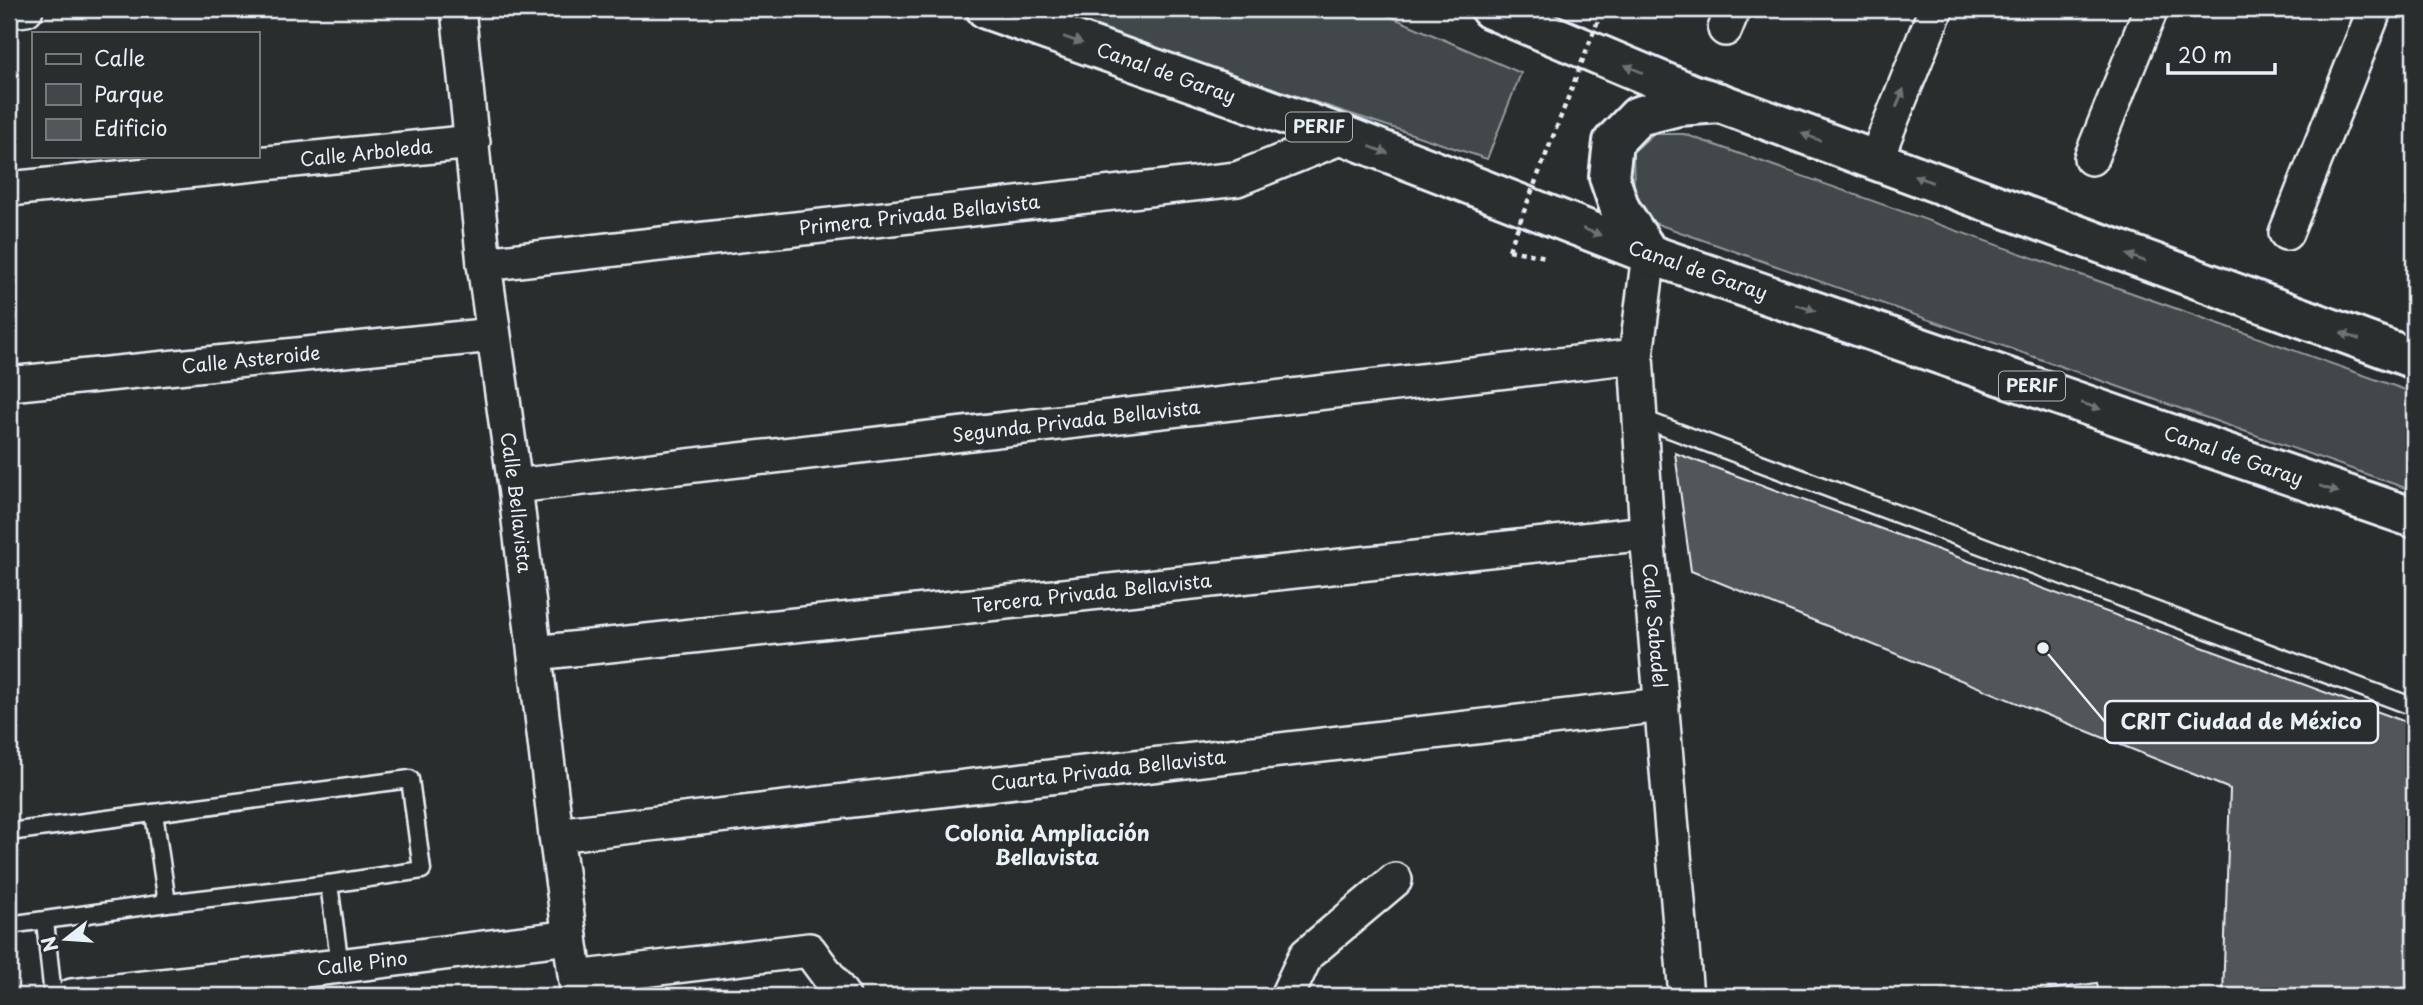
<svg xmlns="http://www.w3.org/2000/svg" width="2423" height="1005" font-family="'Playpen Sans',sans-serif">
  <rect width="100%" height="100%" fill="#2a2d2e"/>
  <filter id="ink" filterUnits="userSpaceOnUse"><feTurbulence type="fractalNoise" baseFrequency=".0143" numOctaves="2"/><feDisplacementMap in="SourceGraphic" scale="14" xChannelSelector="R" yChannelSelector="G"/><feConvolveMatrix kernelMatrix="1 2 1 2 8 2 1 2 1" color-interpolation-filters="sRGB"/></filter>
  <g filter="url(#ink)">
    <g fill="#424648" stroke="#959ca0" stroke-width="2">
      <polygon points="1047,9 1373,9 1521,73 1487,159 1095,29"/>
      <polygon points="1653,134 1684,134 2414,393 2414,491 1646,220 1634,191 1633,152"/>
    </g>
    <g fill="#535759" stroke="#e8f1f8" stroke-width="2">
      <polygon points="1675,453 2414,725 2414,986 2356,996 2223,996 2230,789 1691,571"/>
      <polygon points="2097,983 2099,996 2004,996"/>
    </g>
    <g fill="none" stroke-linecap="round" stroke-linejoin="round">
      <g stroke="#e8f1f8" stroke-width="21">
        <g id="lane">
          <polyline points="1640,418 2414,707"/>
          <polyline points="154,813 167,903"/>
          <polyline points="9,832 410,779 422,870 329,884 340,966"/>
          <polyline points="45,921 53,996"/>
          <polyline points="9,925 167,903 329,884"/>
        </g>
      </g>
      <g stroke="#e8f1f8" stroke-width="38">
        <g id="street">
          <path id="s1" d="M458 9 484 264 515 486 556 835 578 996"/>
          <polyline points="9,11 26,9"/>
          <polyline points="1725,29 1733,9"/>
          <polyline points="2091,158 2151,9"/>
          <polyline points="1875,161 1936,9"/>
          <path id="s2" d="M9 189 473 142"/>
          <polyline points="2286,233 2375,9"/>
          <path id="s3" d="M1649 254 1636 356 1647 533 1686 996"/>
          <path id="s4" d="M484 264 1237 179 1345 136"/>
          <path id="s5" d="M9 384 493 335"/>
          <path id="s6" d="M515 486 1636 356"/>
          <path id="s7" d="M535 653 1647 533"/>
          <path id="s8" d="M556 835 1662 705"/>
          <polyline points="576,978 809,950 843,996"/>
          <path id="s9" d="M72 996 340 966 570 937"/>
          <polyline points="1287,996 1306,955 1395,880"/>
        </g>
      </g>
      <g stroke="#e8f1f8" stroke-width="44">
        <g id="primary">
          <path id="s10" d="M986 9 1345 136 1649 254"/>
          <polyline points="1490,9 1692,94 1720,103"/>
        </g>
      </g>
      <g stroke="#e8f1f8" stroke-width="44">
        <g id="highway">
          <path id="s11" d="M2414 359 1720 103 1678 106 1638 116 1613 142 1609 177 1620 209 1649 254 2414 518"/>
        </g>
      </g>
      <polyline stroke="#e8f1f8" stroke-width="4.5" stroke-dasharray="5 5" stroke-linecap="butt" points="1509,250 1546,257"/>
      <use href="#lane" stroke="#2a2d2e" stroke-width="16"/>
      <use href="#street" stroke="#2a2d2e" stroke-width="33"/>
      <use href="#primary" stroke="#2a2d2e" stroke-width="38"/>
      <use href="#highway" stroke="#2a2d2e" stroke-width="38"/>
      <polyline stroke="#e8f1f8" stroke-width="4.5" stroke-dasharray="5 5" stroke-linecap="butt" points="1509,250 1599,18"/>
    </g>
    <defs><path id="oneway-solid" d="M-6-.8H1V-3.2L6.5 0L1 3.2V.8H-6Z" transform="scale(1.75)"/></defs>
    <g fill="#6c7275">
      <use href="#oneway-solid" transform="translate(1073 40) rotate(19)"/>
      <use href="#oneway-solid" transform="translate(1634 69) rotate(-157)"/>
      <use href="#oneway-solid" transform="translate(1900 98) rotate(-68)"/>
      <use href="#oneway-solid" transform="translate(1811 137) rotate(-159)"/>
      <use href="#oneway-solid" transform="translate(1379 150) rotate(21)"/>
      <use href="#oneway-solid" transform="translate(1923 179) rotate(-160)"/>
      <use href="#oneway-solid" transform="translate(1592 232) rotate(21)"/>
      <use href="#oneway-solid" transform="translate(2136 258) rotate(-160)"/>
      <use href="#oneway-solid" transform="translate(1806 308) rotate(19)"/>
      <use href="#oneway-solid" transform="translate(2350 336) rotate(-160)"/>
      <use href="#oneway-solid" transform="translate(2091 406) rotate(19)"/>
      <use href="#oneway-solid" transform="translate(2329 489) rotate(19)"/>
    </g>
  </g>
  <g text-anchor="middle" stroke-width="7" stroke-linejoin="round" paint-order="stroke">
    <g fill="#2a2d2e" stroke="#afb6bb" stroke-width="2">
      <rect x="1286" y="112.5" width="66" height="29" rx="5"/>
      <rect x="1999" y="371.5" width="66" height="29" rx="5"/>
    </g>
    <g font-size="18" font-weight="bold" fill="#e8f1f8">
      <text x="1319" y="133">PERIF</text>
      <text x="2032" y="392">PERIF</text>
    </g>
    <g font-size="19" fill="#e8f1f8" stroke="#2a2d2e">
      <text dy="7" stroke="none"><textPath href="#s10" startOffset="191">Canal de Garay</textPath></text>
      <text dy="7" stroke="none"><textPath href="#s2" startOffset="359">Calle Arboleda</textPath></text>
      <text dy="7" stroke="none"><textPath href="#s4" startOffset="438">Primera Privada Bellavista</textPath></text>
      <text transform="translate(1698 270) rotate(19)" y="7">Canal de Garay</text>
      <text dy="7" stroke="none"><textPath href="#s5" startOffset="243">Calle Asteroide</textPath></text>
      <text dy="7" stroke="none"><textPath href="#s6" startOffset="565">Segunda Privada Bellavista</textPath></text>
      <text dy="7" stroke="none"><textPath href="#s11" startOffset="1600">Canal de Garay</textPath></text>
      <text dy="7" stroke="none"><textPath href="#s1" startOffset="497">Calle Bellavista</textPath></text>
      <text dy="7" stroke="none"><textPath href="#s7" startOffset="560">Tercera Privada Bellavista</textPath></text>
      <text dy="7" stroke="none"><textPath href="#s3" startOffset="373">Calle Sabadel</textPath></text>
      <text dy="7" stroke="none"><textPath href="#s8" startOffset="556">Cuarta Privada Bellavista</textPath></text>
      <text dy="7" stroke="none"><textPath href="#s9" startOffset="292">Calle Pino</textPath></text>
    </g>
    <g font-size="21" font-weight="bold" fill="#e8f1f8" stroke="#2a2d2e">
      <text x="1047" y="841">Colonia Ampliación<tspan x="1047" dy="24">Bellavista</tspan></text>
    </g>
  </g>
  <path fill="none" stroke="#e8f1f8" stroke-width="2.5" d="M2043 648L2105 722"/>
  <circle fill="#e8f1f8" stroke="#2a2d2e" stroke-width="2.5" cx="2043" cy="648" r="7"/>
  <rect fill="#2a2d2e" stroke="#e8f1f8" stroke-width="2.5" x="2105" y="701" width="273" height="42" rx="7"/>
  <g font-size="21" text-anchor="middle" font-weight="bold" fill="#e8f1f8">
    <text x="2241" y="729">CRIT Ciudad de México</text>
  </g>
  <rect width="2423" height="1005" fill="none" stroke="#2a2d2e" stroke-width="35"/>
  <rect x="18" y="18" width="2388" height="970" fill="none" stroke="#e8f1f8" stroke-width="2.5" filter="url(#ink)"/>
  <rect x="32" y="32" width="228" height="126" fill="#2a2d2e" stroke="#767b7f" stroke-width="2"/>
  <rect x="46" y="54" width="35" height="10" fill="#2a2d2e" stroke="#767b7f" stroke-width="2"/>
  <text x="94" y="66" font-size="21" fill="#e8f1f8">Calle</text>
  <rect x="46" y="84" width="35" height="21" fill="#424648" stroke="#767b7f" stroke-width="2"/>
  <text x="94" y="102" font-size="21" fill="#e8f1f8">Parque</text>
  <rect x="46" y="119" width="35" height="21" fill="#535759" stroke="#767b7f" stroke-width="2"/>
  <text x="94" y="136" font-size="21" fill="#e8f1f8">Edificio</text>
  <g transform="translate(66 939) rotate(253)" stroke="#2a2d2e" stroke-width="5" paint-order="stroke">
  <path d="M0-5L12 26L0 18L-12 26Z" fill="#e8f1f8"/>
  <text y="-10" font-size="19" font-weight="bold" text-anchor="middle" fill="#e8f1f8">N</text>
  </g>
  <path d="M2168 63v10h107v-10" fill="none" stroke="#e8f1f8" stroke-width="3.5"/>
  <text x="2178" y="63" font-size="21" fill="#e8f1f8" stroke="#2a2d2e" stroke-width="5" paint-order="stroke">20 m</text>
</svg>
